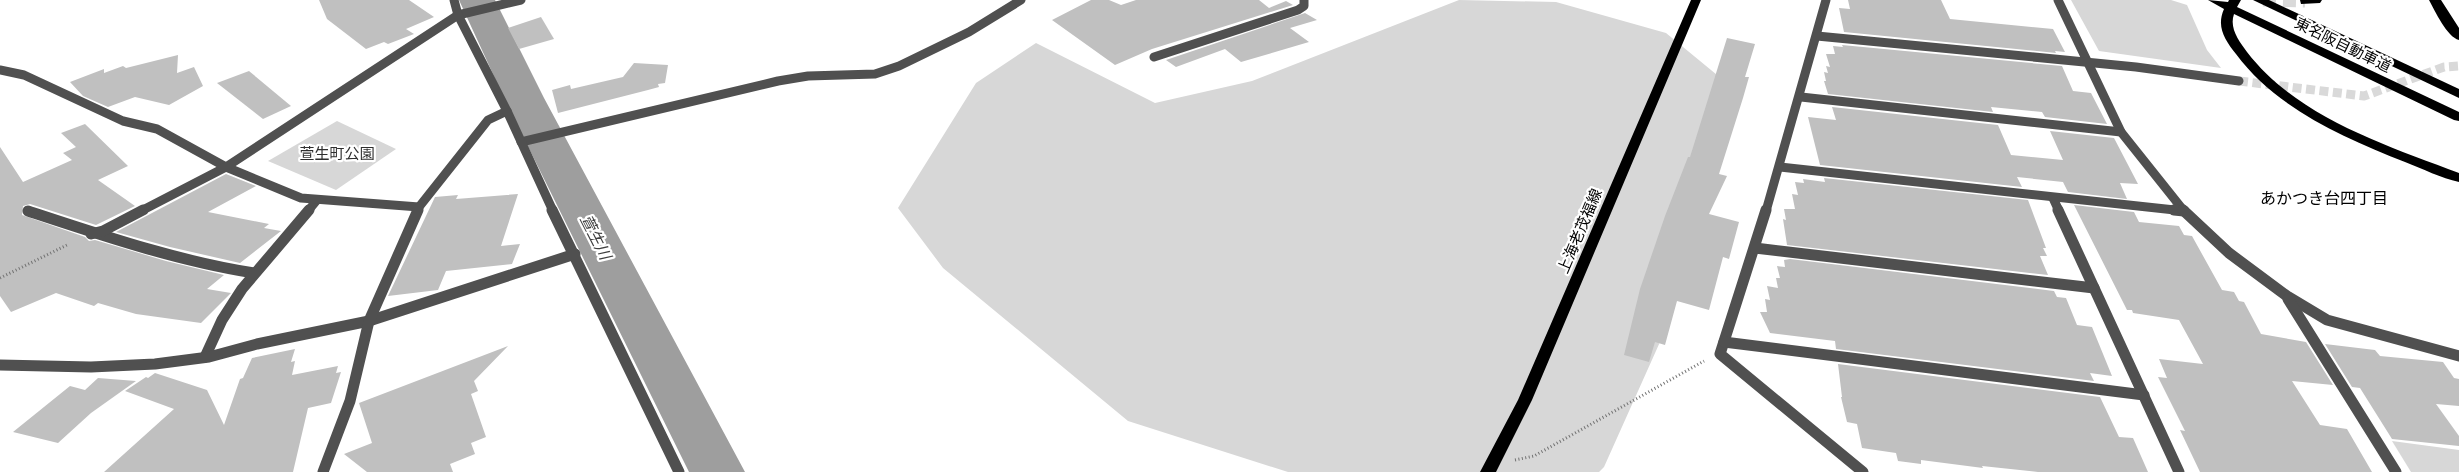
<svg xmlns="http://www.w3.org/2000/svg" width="2459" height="472" font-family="Signika,'Noto Sans JP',sans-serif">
  <rect width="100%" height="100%" fill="#fff"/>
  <g fill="#d7d7d7">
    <polygon points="1459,0 1556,2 1666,33 1728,84 1664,333 1604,467 1599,472 1288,472 1128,421 943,268 898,208 976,83 1036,43 1155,103 1252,81"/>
    <polygon points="2071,0 2171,0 2187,5 2207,50 2221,68 2099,51"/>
    <polygon points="337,121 396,149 336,190 268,161"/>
    <polygon points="2392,441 2459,450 2459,472 2411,472"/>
  </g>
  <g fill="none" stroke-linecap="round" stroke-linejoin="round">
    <polygon fill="#9e9e9e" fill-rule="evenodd" points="459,0 495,0 544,98 745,472 689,472 504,98"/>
  </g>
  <g fill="#c0c0c0">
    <polygon points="319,0 409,0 434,17 406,29 414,34 388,44 384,42 366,49 327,19"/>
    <polygon points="1091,0 1109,0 1121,5 1136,0 1259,0 1269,8 1286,1 1293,5 1152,49 1115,65 1052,20"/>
    <polygon points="1848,0 1941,0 1950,19 2053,29 2065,52 2055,51 2056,53 1844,32 1839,8 1850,9"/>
    <polygon points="1305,13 1317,20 1290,28 1309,42 1241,62 1225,49 1176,67 1166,60"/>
    <polygon points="541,17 554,39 519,49 508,28"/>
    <polygon points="1727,38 1755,44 1745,77 1749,77 1743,98 1719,174 1727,176 1709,214 1739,222 1729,259 1723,257 1709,310 1677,301 1665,345 1655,342 1649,362 1624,355 1640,289 1665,216 1688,157 1690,157"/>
    <polygon points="1842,45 2062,66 2073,91 2091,93 2107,124 2045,117 2042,112 1991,107 1993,112 1828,94 1824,81 1826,81 1824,72 1828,73 1826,66 1830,67 1826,54 1835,54 1833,46 1843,47"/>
    <polygon points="178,55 177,73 194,67 203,86 169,105 135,97 108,107 83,96 70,82 104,69 104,73 123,66 126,68"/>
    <polygon points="634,63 668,65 665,83 658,84 659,87 648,90 558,113 552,90 570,85 571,89 623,77"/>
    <polygon points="249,71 291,106 263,119 217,83"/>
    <polygon points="1832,107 1998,125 2011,155 2063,160 2050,131 2114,138 2138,184 2120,183 2127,199 2068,192 2063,182 2017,177 2022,187 1820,165 1808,117 1836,120"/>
    <polygon points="85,124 128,166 98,180 135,206 96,225 30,204 23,206 22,215 85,237 89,241 95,240 166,261 224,275 207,289 231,293 201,323 136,314 98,303 94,306 56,293 11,312 0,296 0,147 23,182 72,160 63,153 76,147 61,133"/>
    <polygon points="226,174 256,186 208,212 269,224 264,228 281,231 240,263 170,247 116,232"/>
    <polygon points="1824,178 2028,200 2046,248 2043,248 2047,256 2040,256 2048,275 1787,245 1783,219 1786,220 1784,209 1795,209 1792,194 1798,195 1795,182 1804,183 1803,179 1825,182"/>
    <polygon points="518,194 501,246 520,244 512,264 446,271 438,290 388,296 435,197 458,195 456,199"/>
    <polygon points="2074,205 2134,212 2139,222 2179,226 2184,235 2192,236 2222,290 2234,292 2239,301 2244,302 2261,334 2306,342 2333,385 2292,381 2320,425 2347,429 2372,472 2200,472 2180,430 2185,431 2158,377 2167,378 2159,359 2203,364 2179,320 2133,313 2132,310 2127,310"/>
    <polygon points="1790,259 2054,291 2057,297 2066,298 2077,325 2092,327 2112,376 2090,373 2094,381 1836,349 1835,341 1770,333 1760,312 1767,312 1765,299 1770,300 1767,286 1778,288 1776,278 1780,278 1777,266 1785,267 1784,260"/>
    <polygon points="2325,344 2375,350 2380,356 2443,362 2454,378 2459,379 2459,406 2436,404 2459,436 2459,446 2392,439 2360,388 2352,387"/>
    <polygon points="508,346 474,381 478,391 471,394 486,437 471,443 475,454 450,464 453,472 367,472 344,454 372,443 359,403"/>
    <polygon points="295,349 291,362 295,361 292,375 338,366 336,373 341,372 331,403 308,408 293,472 104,472 174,409 125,391 146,377 148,378 155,373 207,390 224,425 240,379 243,378 252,358"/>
    <polygon points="1838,364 2100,397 2119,437 2133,438 2148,472 2038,472 1982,466 1983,468 1921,460 1921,464 1898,461 1896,453 1862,448 1857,424 1847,422 1841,397 1842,397"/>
    <polygon points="98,378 136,381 91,413 58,443 13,432 70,386 85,390"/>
  </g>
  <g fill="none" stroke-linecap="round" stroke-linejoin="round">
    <polyline stroke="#d9d9d9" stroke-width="9" stroke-dasharray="9 4.5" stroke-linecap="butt" points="2239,81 2364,96 2444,67 2459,66"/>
    <polyline stroke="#d9d9d9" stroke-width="13" stroke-dasharray="13 7" stroke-linecap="butt" points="2263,0 2305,1"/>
    <g stroke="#727272" stroke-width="3" stroke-dasharray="1 2.5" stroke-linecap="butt">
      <polyline points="0,278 69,244"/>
      <polyline points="1515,460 1534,456 1704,361"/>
    </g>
    <polyline stroke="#505050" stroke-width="9" points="308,211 317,200"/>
    <g stroke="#505050" stroke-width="11">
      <path d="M28 211C101 235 177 261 254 273"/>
      <polyline points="205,357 222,320 242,289 309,210"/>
      <polyline points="0,365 91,367 155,364 209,357 257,344 369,321"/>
    </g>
    <g stroke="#505050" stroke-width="9">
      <polyline points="2058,0 2121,132 2184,211"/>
      <polyline points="1817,36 2136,67 2239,81"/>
      <polyline points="1154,57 1298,10 1304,6 1304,0"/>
      <polyline points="0,70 24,75 123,121 157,129 226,167 301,198 419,207 417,211"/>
      <polyline points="1801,97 2121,132"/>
      <polyline points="521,142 778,81 808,76 875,74 899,66 969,32 1021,0"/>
      <polyline points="1780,167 2184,211"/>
      <polyline points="2053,198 2059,211"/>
      <polyline points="419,207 488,120 507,111"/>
      <polyline points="141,211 226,167 458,15 521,0"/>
      <polyline points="1766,211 1826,0"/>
    </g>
    <g stroke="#505050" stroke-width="11">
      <polyline points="1766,210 1720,354 1863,472"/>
      <polyline points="2058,210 2179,472"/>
      <polyline points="2174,210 2184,211"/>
      <polyline points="2183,210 2229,253 2287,296 2327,320 2459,356"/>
      <polyline points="91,234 103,231 143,210"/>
      <polyline points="1755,248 2094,288"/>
      <polyline points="2288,299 2396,472"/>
      <polyline points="369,321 575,254"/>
      <polyline points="1724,342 2144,395"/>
      <polyline points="323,472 350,401 369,321 418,210"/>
    </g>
    <polyline stroke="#505050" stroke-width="9" points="454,0 458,15 507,111 553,211"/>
    <polyline stroke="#505050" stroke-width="11" points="552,210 679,472"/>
    <polygon fill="#000" fill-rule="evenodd" points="1691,0 1701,0 1532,400 1496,472 1480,472 1518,400"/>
    <g fill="#000" fill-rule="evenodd">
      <path d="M2208 0 2228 2 2229 0H2241L2237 7 2459 112V121L2454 120 2234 14C2229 28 2239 41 2247 52 2297 117 2385 145 2459 173V182C2441 178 2423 169 2405 162 2343 137 2277 109 2236 54 2225 40 2216 27 2224 9Z"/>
      <polygon points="2253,0 2269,0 2459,89 2459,98"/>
      <polygon points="2300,0 2322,0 2320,3 2301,4"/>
      <path d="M2429 0H2441L2459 28V40C2447 37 2435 11 2429 0Z"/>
    </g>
  </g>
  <g text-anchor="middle" stroke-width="4.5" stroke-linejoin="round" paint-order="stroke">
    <g font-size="15" fill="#000" stroke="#fff">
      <text transform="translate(2343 45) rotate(26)" y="5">東名阪自動車道</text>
      <text transform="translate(1580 231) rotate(-67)" y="5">上海老茂福線</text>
    </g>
    <g font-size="15" fill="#2e2e2e" stroke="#fff">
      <text x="337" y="159">萱生町公園</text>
    </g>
    <g font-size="16" fill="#000" stroke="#fff">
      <text x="2324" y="204">あかつき台四丁目</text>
    </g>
    <g font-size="16" font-style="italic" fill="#3f3f3f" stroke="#fff">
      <text transform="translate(596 237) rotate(63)" y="6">萱生川</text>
    </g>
  </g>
</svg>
